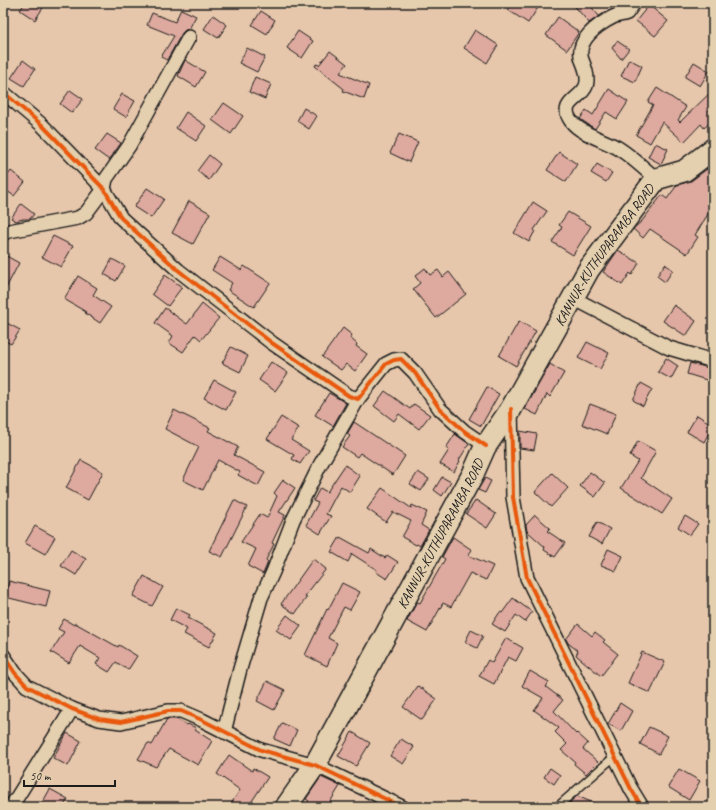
<svg xmlns="http://www.w3.org/2000/svg" width="716" height="810" font-family="Caveat,sans-serif">
  <rect width="100%" height="100%" fill="#e7c7ac"/>
  <filter id="ink" filterUnits="userSpaceOnUse"><feTurbulence type="fractalNoise" baseFrequency=".025" numOctaves="2"/><feDisplacementMap in="SourceGraphic" scale="8" xChannelSelector="R" yChannelSelector="G"/><feConvolveMatrix kernelMatrix="1 2 1 2 8 2 1 2 1" color-interpolation-filters="sRGB"/></filter>
  <g filter="url(#ink)">
    <g fill="#dea99e" stroke="#1c1c1c">
      <polygon points="25,3 46,3 35,20 20,10"/>
      <polygon points="513,3 534,3 539,6 528,23 508,10"/>
      <polygon points="572,3 588,3 599,16 589,23"/>
      <polygon points="649,5 668,21 655,36 636,21"/>
      <polygon points="181,9 196,16 189,29 185,30 182,33 167,60 161,57 174,36 147,25 152,13 175,22"/>
      <polygon points="261,11 275,20 267,34 252,25"/>
      <polygon points="213,15 227,25 218,38 204,29"/>
      <polygon points="558,17 579,32 567,50 546,35"/>
      <polygon points="475,30 498,45 487,63 464,48"/>
      <polygon points="298,31 313,41 302,58 287,48"/>
      <polygon points="617,41 629,49 621,59 612,48"/>
      <polygon points="247,48 265,57 257,72 239,63"/>
      <polygon points="330,51 347,64 340,73 369,85 364,99 343,91 344,89 315,66 316,64 319,65"/>
      <polygon points="629,59 642,66 635,82 621,76"/>
      <polygon points="23,60 35,69 24,86 11,78"/>
      <polygon points="185,60 205,72 196,87 178,76"/>
      <polygon points="694,62 709,71 700,86 685,77"/>
      <polygon points="255,77 271,84 265,99 249,92"/>
      <polygon points="657,88 686,107 678,120 680,122 713,90 713,120 704,128 701,124 684,142 662,122 650,143 636,135 653,105 648,102"/>
      <polygon points="609,89 628,102 617,119 606,112 595,129 580,119 586,110 593,115"/>
      <polygon points="70,90 83,99 72,113 60,104"/>
      <polygon points="122,94 135,101 126,117 113,109"/>
      <polygon points="224,103 243,116 231,134 212,120"/>
      <polygon points="304,108 317,116 309,129 297,121"/>
      <polygon points="186,112 206,126 196,141 176,128"/>
      <polygon points="107,134 121,143 109,160 95,150"/>
      <polygon points="399,134 418,142 409,162 390,153"/>
      <polygon points="655,143 668,149 661,164 648,157"/>
      <polygon points="559,152 577,164 566,182 547,170"/>
      <polygon points="209,155 220,164 209,180 197,171"/>
      <polygon points="597,164 612,173 606,182 591,173"/>
      <polygon points="707,169 713,172 713,206 695,235 698,237 687,254 650,229 643,238 633,229 642,221 662,195 667,199 677,185 691,181"/>
      <polygon points="11,171 25,182 14,196 3,188 3,181"/>
      <polygon points="147,188 164,199 151,218 134,207"/>
      <polygon points="189,201 210,213 193,244 172,233"/>
      <polygon points="533,202 547,211 534,230 535,231 529,242 514,233"/>
      <polygon points="21,204 34,214 30,219 23,219 16,221 11,218"/>
      <polygon points="568,212 591,226 573,255 552,242 562,227 559,225"/>
      <polygon points="53,236 73,246 61,267 42,257"/>
      <polygon points="618,250 639,263 632,275 630,273 622,285 603,272"/>
      <polygon points="3,254 19,263 3,294"/>
      <polygon points="220,257 241,270 244,266 270,283 254,307 228,290 232,283 212,270"/>
      <polygon points="112,259 125,266 116,281 104,274"/>
      <polygon points="665,264 673,270 665,282 657,276"/>
      <polygon points="425,268 430,275 438,270 443,277 449,272 466,294 436,318 413,289 420,283 415,276"/>
      <polygon points="165,275 182,287 168,306 152,294"/>
      <polygon points="78,276 97,288 93,295 111,307 100,323 85,313 86,312 64,299"/>
      <polygon points="202,304 219,318 201,340 195,335 183,352 169,343 173,336 155,323 165,308 187,324"/>
      <polygon points="674,305 696,321 686,336 663,321"/>
      <polygon points="3,321 20,330 11,344 3,340"/>
      <polygon points="519,321 536,331 516,366 499,356"/>
      <polygon points="343,328 352,335 350,338 357,344 356,346 367,354 355,371 346,364 341,370 322,357"/>
      <polygon points="587,342 609,353 600,369 578,358"/>
      <polygon points="231,347 248,356 240,372 222,363"/>
      <polygon points="666,358 678,366 671,379 658,372"/>
      <polygon points="271,362 288,373 275,391 259,380"/>
      <polygon points="690,363 713,369 713,382 687,374"/>
      <polygon points="550,364 564,373 550,397 547,394 537,415 525,409"/>
      <polygon points="214,380 236,392 226,410 204,398"/>
      <polygon points="641,383 652,389 643,406 633,400"/>
      <polygon points="487,387 499,394 481,426 469,419"/>
      <polygon points="385,391 410,409 414,404 430,415 419,429 399,414 394,421 374,406"/>
      <polygon points="329,393 346,403 333,426 315,415"/>
      <polygon points="590,404 616,414 607,434 582,424"/>
      <polygon points="174,410 210,428 208,431 238,447 234,455 265,472 258,486 238,475 240,472 218,460 203,490 183,480 199,447 165,429"/>
      <polygon points="697,415 713,425 704,442 687,432"/>
      <polygon points="281,417 299,428 291,440 309,451 300,464 292,459 294,455 267,439"/>
      <polygon points="354,422 405,456 393,475 360,453 357,457 342,447 350,436 347,434"/>
      <polygon points="520,431 537,434 534,450 520,448"/>
      <polygon points="455,434 469,444 459,460 460,461 454,472 440,464 449,450 446,448"/>
      <polygon points="638,441 656,451 641,478 672,499 662,514 621,488 638,461 630,456"/>
      <polygon points="81,460 103,472 88,500 66,488"/>
      <polygon points="345,465 360,476 350,492 341,486 326,514 331,516 320,534 306,525 318,503 313,501 320,488 327,492"/>
      <polygon points="418,472 429,479 421,491 410,484"/>
      <polygon points="590,472 605,483 595,497 580,486"/>
      <polygon points="552,473 568,488 551,507 535,492"/>
      <polygon points="442,477 451,482 442,496 434,490"/>
      <polygon points="485,478 491,481 485,493 478,490"/>
      <polygon points="283,480 295,488 279,512 285,515 272,543 274,544 266,560 268,562 263,574 248,566 256,549 241,542 260,514 267,518 277,496 274,493"/>
      <polygon points="382,488 411,508 412,505 427,512 421,525 429,530 420,546 417,544 416,545 402,537 411,521 393,512 386,522 367,509"/>
      <polygon points="234,500 247,507 222,557 209,551"/>
      <polygon points="476,500 496,514 487,528 466,514"/>
      <polygon points="535,515 550,528 547,531 565,543 555,557 544,550 545,547 527,531 526,525"/>
      <polygon points="685,516 698,524 690,535 678,527"/>
      <polygon points="597,522 610,529 602,544 589,537"/>
      <polygon points="35,526 55,537 45,554 25,543"/>
      <polygon points="340,537 369,553 371,549 385,558 387,555 398,562 387,579 376,572 377,570 352,554 348,562 331,552"/>
      <polygon points="453,537 472,550 468,555 493,566 486,580 470,573 451,607 443,603 427,632 407,621 417,602 420,603 445,559 442,557"/>
      <polygon points="608,549 623,556 616,571 601,565"/>
      <polygon points="71,550 86,559 76,575 61,566"/>
      <polygon points="313,559 326,569 305,596 307,597 295,614 281,604"/>
      <polygon points="144,576 163,587 152,606 133,596"/>
      <polygon points="9,581 50,591 46,607 5,597"/>
      <polygon points="342,583 360,592 350,610 344,607 328,638 337,643 327,666 305,655 327,609 328,610"/>
      <polygon points="513,598 532,612 525,622 516,615 505,632 492,624 500,612 502,613"/>
      <polygon points="176,608 190,615 188,618 217,633 209,647 184,634 187,629 170,620"/>
      <polygon points="287,615 301,626 291,640 276,630"/>
      <polygon points="64,619 74,625 75,623 118,647 119,645 137,656 128,670 116,662 109,672 96,664 100,658 80,646 69,663 51,652 64,632 58,629"/>
      <polygon points="578,624 592,636 595,632 605,640 603,642 618,654 601,676 576,655 578,651 568,643 566,639"/>
      <polygon points="471,630 483,636 477,648 465,642"/>
      <polygon points="506,638 523,648 516,661 508,657 494,684 479,676 488,660 492,663"/>
      <polygon points="642,652 665,662 650,693 628,683"/>
      <polygon points="530,671 549,682 546,687 563,700 554,711 576,734 577,733 588,743 583,749 598,762 586,774 574,764 575,762 561,750 567,744 555,732 559,728 534,710 543,698 522,686"/>
      <polygon points="267,681 285,690 274,710 257,701"/>
      <polygon points="418,686 437,699 422,720 403,707"/>
      <polygon points="620,703 632,711 621,731 608,724"/>
      <polygon points="167,719 176,719 187,725 188,724 196,728 195,730 212,741 198,765 169,749 156,767 138,759 148,743 152,745"/>
      <polygon points="282,723 297,730 290,746 274,739"/>
      <polygon points="649,727 668,736 659,754 640,744"/>
      <polygon points="352,732 370,743 356,766 338,756"/>
      <polygon points="67,733 81,741 68,766 53,758"/>
      <polygon points="401,739 414,747 403,764 390,756"/>
      <polygon points="229,755 252,771 253,768 268,777 248,807 229,807 240,790 217,774"/>
      <polygon points="550,768 560,775 554,784 544,777"/>
      <polygon points="679,769 700,781 689,800 668,787"/>
      <polygon points="321,777 340,786 327,807 304,807 309,801 306,799"/>
      <polygon points="50,789 68,799 63,807 40,807"/>
      <polygon points="577,796 603,807 569,807 571,801"/>
    </g>
    <g fill="none" stroke-linecap="round" stroke-linejoin="round">
      <g stroke="#1c1c1c" stroke-width="10">
        <polyline id="lane" points="557,807 615,756"/>
      </g>
      <g stroke="#1c1c1c" stroke-width="16">
        <g id="street">
          <path d="M634 3 627 13C622 15 617 15 613 17 597 25 575 41 582 60 585 67 589 78 586 86 581 99 558 103 571 121 581 134 604 140 618 148 632 157 644 168 656 179"/>
          <polyline points="3,92 42,125 104,189 121,218 178,270 272,343 349,396 358,399 386,364 394,360 401,359 415,373 440,409 464,431 486,446"/>
          <polyline points="3,233 9,231 78,218 86,213 104,189 106,179 129,146 189,37"/>
          <polyline points="573,298 669,348 713,361"/>
          <polyline points="511,409 513,497 527,578 631,789 642,807"/>
          <polyline points="3,655 15,673 27,686 72,709 99,719 121,722 168,711 181,711 202,720 261,750 315,765 402,807"/>
          <polyline points="224,732 240,669 261,598 273,572 293,520 320,465 358,399"/>
          <polyline points="11,807 72,709"/>
        </g>
      </g>
      <g stroke="#1c1c1c" stroke-width="24">
        <g id="primary">
          <path id="s1" d="M286 807 315 765 473 474 485 447 511 409 589 269 656 179 684 171 713 149"/>
        </g>
      </g>
      <use href="#lane" stroke="#e4cfae" stroke-width="7"/>
      <use href="#street" stroke="#e4cfae" stroke-width="13"/>
      <use href="#primary" stroke="#e4cfae" stroke-width="21"/>
      <g stroke="#e4cfae" stroke-width="6">
        <g id="cycleway">
          <polyline points="3,92 42,125 104,189 121,218 178,270 272,343 349,396 358,399 386,364 394,360 401,359 415,373 440,409 464,431 486,446"/>
          <polyline points="511,409 513,497 527,578 631,789 642,807"/>
          <polyline points="3,655 15,673 27,686 72,709 99,719 121,722 168,711 181,711 202,720 261,750 315,765 402,807"/>
        </g>
      </g>
      <use href="#cycleway" stroke="#e8590c" stroke-width="4"/>
    </g>
  </g>
  <g text-anchor="middle" stroke-width="3" stroke-linejoin="round" paint-order="stroke">
    <g font-size="14" fill="#1c1c1c" stroke="#e4cfae">
      <text dy="5" stroke="none"><textPath href="#s1" startOffset="638">KANNUR-KUTHUPARAMBA ROAD</textPath></text>
      <text dy="5" stroke="none"><textPath href="#s1" startOffset="314">KANNUR-KUTHUPARAMBA ROAD</textPath></text>
    </g>
  </g>
  <rect width="716" height="810" fill="none" stroke="#e4cfae" stroke-width="16"/>
  <rect x="8" y="8" width="700" height="794" fill="none" stroke="#1c1c1c" stroke-width="1.5" filter="url(#ink)"/>
  <path d="M24 780v6h91v-6" fill="none" stroke="#1c1c1c" stroke-width="2"/>
  <text x="30" y="780" font-size="12" fill="#1c1c1c" stroke="#e4cfae" stroke-width="3" paint-order="stroke">50 m</text>
</svg>
